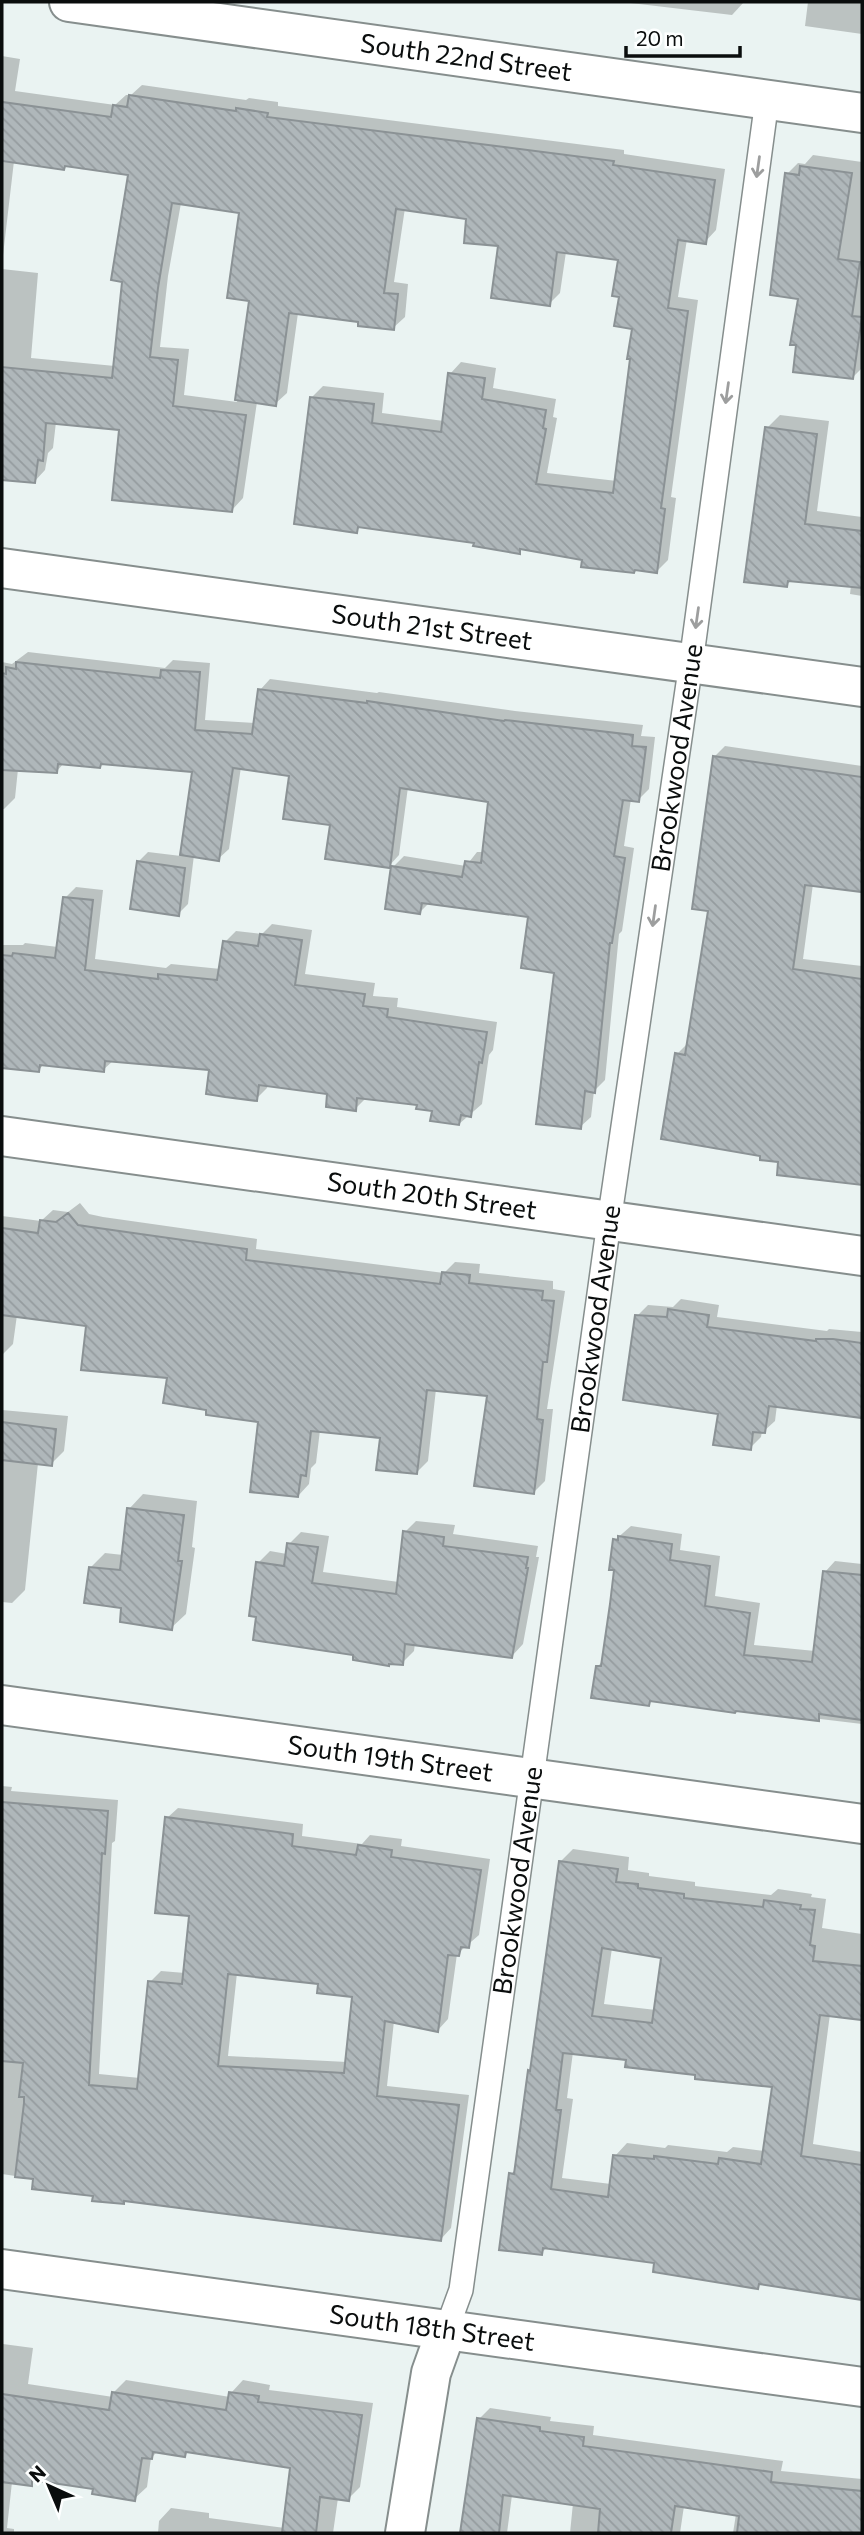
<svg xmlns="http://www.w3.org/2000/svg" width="864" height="2535" font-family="Commissioner,sans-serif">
  <defs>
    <pattern id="building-back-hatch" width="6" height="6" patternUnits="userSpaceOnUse" patternTransform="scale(1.75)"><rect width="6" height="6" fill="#afb7ba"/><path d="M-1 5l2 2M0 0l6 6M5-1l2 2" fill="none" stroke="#959c9f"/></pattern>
  </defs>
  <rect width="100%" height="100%" fill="#eaf3f2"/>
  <g fill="#0003" fill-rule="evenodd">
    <polygon points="622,2 744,2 732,15"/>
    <polygon points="808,2 862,2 862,34 805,26"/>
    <path d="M2 56 20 59 15 91 115 105 126 95H131L142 85 246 100 249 98 278 102V106L624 150V154L725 169 716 230 705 242 687 239 678 297 698 300 671 497 676 498 668 560 657 571 523 548 519 552 476 541 362 525 356 531 312 397 323 386 384 393 382 413 444 421 450 374 461 362 496 368 493 388 556 399 553 417 557 418 547 473 617 481 634 328 620 295V259L566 252 560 293 549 304 500 245 468 218 405 208 394 282 408 284 405 317 393 328 360 320 298 313 287 393 275 404 257 402 243 498 232 510 121 429 56 422 53 448 48 453 45 470 34 482 2 478V269L38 273 31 358 115 366 124 281 130 173 67 164 64 168 14 161 2 264ZM181 203 241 211 251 299 237 402 184 395 189 349 160 347 168 276Z"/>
    <polygon points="813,155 862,162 862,368 852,378 800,298 787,174 798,163 805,164"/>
    <polygon points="780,415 829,421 817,511 862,517 862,596 850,594 851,585 792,580 786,585 767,428"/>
    <polygon points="28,652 165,668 173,660 210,663 205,720 255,723 260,690 270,679 377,693 379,692 515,711 643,725 641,736 655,737 649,789 638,800 631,799 624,846 634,848 622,931 619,934 605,1080 594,1091 591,1117 580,1127 556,971 530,916 429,903 420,912 393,867 404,856 466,866 477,852 484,852 490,801 408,787 399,855 389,866 332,824 291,774 241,767 229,849 218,859 194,855 188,904 178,914 138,862 148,852 181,856 194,771 103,763 100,766 64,763 56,772 18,769 15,798 4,809 2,809 2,662 12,664"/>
    <polygon points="725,746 862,766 862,891 813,884 803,959 862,966 862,1183 778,1173 780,1161 762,1154 677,1054 688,1043 710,910 714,757"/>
    <polygon points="76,887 103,890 95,959 166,968 171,964 221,969 225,942 236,931 262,934 272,924 312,930 305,974 375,983 373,996 398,998 397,1007 497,1022 493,1050 489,1055 482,1104 459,1124 434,1109 419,1104 367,1097 355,1109 329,1092 268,1084 267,1088 256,1099 211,1068 114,1060 103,1070 44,1064 38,1071 2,1066 2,945 23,945 25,943 58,947 65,898"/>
    <polygon points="80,1203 89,1214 103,1217 257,1239 256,1249 444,1273 455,1262 480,1264 479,1273 553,1281 553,1289 565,1291 547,1409 553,1409 545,1481 534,1492 489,1394 436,1389 428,1461 417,1472 382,1437 320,1430 316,1463 311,1468 309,1484 298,1496 260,1420 208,1409 169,1376 87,1324 17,1315 13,1344 2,1355 2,1216 41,1221 53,1210 68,1212"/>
    <polygon points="681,1299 719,1305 717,1317 827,1331 829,1329 862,1332 862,1416 777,1405 775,1421 764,1431 762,1431 761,1437 750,1448 637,1316 648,1305 673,1307"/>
    <polygon points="2,1410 68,1416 64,1451 51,1464 38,1463 25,1590 12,1603 2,1602"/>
    <polygon points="143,1494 197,1501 192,1547 195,1548 186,1614 171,1628 123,1606 91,1567 105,1553 123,1555 129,1509"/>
    <polygon points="416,1521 455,1525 453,1534 538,1546 536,1557 539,1557 523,1644 512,1656 415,1643 414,1651 402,1663 355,1653 258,1615 258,1563 270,1551 287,1554 289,1544 301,1532 329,1536 323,1572 399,1582 405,1532"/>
    <polygon points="631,1526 682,1534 680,1550 720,1556 715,1596 760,1603 754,1645 815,1651 825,1572 835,1561 862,1564 862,1724 653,1699 648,1704 598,1666 603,1661 616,1569 615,1540"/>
    <path d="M2 1786 12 1787 11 1791 118 1800 115 1841 112 1843 99 2074 140 2078 150 1982 161 1971 185 1973 191 1915 167 1818 178 1808 303 1824 302 1836 362 1844 370 1835 402 1839 401 1846 490 1859 479 1935 457 1954 448 2019 438 2030 394 2021 387 2086 469 2095 451 2228 441 2239 127 2199 123 2202 35 2179 2 2174V1935L49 1941 7 1885 2 1891ZM237 1973 320 1983 354 1996 347 2062 228 2056Z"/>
    <path d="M573 1849 629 1857 628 1870 649 1873V1876L695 1882V1886L771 1895 778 1889 812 1894 811 1897 826 1899 822 1928 862 1934V2019L830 2014 813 2144 862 2152V2298L761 2283 757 2287 656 2261 548 2247 541 2253 511 2174 517 2168 561 1861ZM612 1948 662 1957 656 2010 604 2004ZM573 2052 628 2059 774 2086 765 2151 733 2147 727 2152 668 2145 665 2148 627 2143 615 2156 611 2184 562 2178 573 2099 567 2098Z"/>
    <polygon points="3,2344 33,2348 28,2384 113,2397 113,2393 126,2380 230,2397 231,2393 243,2380 270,2385 269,2390 373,2403 360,2487 348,2499 338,2498 333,2533 158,2533 159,2521 171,2508 209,2513 209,2518 285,2528 292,2466 189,2451 184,2455 158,2451 151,2458 147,2487 134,2499 95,2487 36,2479 31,2484 12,2482 7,2528 14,2529 14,2533 2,2533"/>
    <polygon points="490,2408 551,2417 550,2421 594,2426 593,2435 783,2461 781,2471 862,2479 862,2533 733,2533 736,2514 684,2506 680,2533 570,2533 573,2503 512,2495 507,2533 463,2533 479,2419"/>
  </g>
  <g fill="url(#building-back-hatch)" stroke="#8b9295" stroke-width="2" fill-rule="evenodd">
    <polygon points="129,95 236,111 236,108 268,113 267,117 614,161 613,165 715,180 706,244 678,240 668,308 688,311 661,508 665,509 657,573 635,570 634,573 581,567 582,560 520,549 520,554 473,546 474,543 358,527 357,533 294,524 310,397 374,404 372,423 441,432 448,373 485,378 482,399 546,410 543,428 546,429 536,484 613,493 630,359 627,359 632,329 614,326 619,297 612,296 618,260 557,252 550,306 491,298 498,246 464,243 466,219 396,209 384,293 398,294 394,330 358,326 358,322 289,313 276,406 235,400 249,301 227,298 239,213 172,203 158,288 150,357 178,360 173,406 246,415 232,512 112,500 119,430 46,423 43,461 38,460 35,483 2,480 2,367 112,378 122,282 111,280 128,175 65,166 64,170 2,161 2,102 111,117 113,105 127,107"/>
    <polygon points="800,166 852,173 838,259 860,262 852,316 862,317 853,379 793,372 796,345 790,345 798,299 770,295 785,173 799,175"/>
    <polygon points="765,427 817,434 805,524 862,531 862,588 788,581 787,587 744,582"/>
    <polygon points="16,662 160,678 161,670 200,672 195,730 252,734 258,689 367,703 367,701 504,721 505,720 633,735 632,746 646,747 639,802 623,800 614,856 625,858 612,943 610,943 595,1093 585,1091 581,1129 536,1124 554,973 521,968 528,917 422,903 420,914 385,909 391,866 462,877 465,861 481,863 488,802 400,788 390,868 325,859 330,825 283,819 289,776 233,768 219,861 180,855 192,772 101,764 100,768 58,764 57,773 2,770 2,673 6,674 6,667 16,669"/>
    <polygon points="713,756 862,777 862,892 805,885 793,969 862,979 862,1185 777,1175 778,1162 760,1160 760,1156 661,1139 675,1053 685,1055 708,911 692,909"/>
    <polygon points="137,861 185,868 179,916 130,909"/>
    <polygon points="63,897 93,900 85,970 158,979 158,974 217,980 223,941 258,946 260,934 302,940 295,985 365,994 363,1006 388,1009 387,1017 487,1032 482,1063 479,1062 471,1117 461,1115 459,1125 430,1121 432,1111 416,1109 417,1105 357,1098 356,1111 326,1107 327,1094 259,1085 257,1101 225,1097 206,1094 209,1070 105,1061 104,1072 40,1065 39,1072 2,1068 2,955 12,956 13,953 55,958"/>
    <polygon points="68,1213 78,1225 91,1227 247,1249 246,1260 440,1284 442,1272 470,1275 469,1283 543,1291 542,1300 554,1301 547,1362 543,1362 537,1419 543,1420 534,1494 474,1486 487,1396 427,1390 417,1474 376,1470 380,1438 311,1431 306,1476 301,1475 298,1497 250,1492 258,1422 206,1415 206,1410 163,1403 167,1378 81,1370 86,1326 2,1315 2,1228 38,1233 40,1220 56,1222"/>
    <polygon points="668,1309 709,1315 707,1327 816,1341 816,1339 833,1339 862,1343 862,1418 769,1406 765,1433 753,1432 751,1450 713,1445 718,1414 623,1400 635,1315 667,1317"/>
    <polygon points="2,1422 56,1429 52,1466 2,1460"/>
    <polygon points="127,1508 184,1515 178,1561 182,1561 172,1630 120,1622 121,1608 84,1603 89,1567 120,1570"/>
    <polygon points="403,1531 444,1537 443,1546 528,1557 526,1568 528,1568 512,1658 405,1644 403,1665 389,1664 389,1666 353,1660 353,1655 253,1640 256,1617 249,1616 256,1562 284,1566 287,1543 318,1547 312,1583 396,1594"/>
    <polygon points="618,1536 672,1544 670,1560 710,1566 705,1606 750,1613 744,1655 812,1662 823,1571 862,1575 862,1720 819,1714 819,1721 736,1711 735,1713 650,1701 649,1706 591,1698 596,1666 601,1666 610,1604 614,1570 609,1570 613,1539 618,1540"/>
    <path d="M2 1802 108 1811 105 1854 102 1853 89 2085 137 2089 148 1981 182 1984 189 1916 155 1913 165 1817 293 1834 292 1846 356 1855 358 1845 392 1850 391 1857 481 1870 469 1948 461 1947 459 1956 448 1955 438 2032 385 2021 377 2096 459 2105 441 2241 124 2201V2204L92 2201 93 2196 32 2189 33 2179 15 2177 24 2103V2097H19L23 2063 2 2061ZM228 1974 318 1984 317 1993 352 1997 344 2073 218 2066Z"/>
    <path d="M559 1861 618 1869 616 1882 638 1884V1888L684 1894V1898L763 1907 764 1900 801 1905 800 1909 815 1910 810 1945 815 1946 813 1961 862 1966V2020L820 2015 801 2156 862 2165V2300L759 2284 758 2289 653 2272 654 2263 543 2248 542 2255 499 2250 509 2173 514 2174 528 2070 530 2071ZM602 1948 661 1958 652 2023 592 2016ZM563 2053 626 2060 625 2067 695 2075V2079L772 2087 761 2164 719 2158 718 2164 654 2156V2159L613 2155 608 2197 551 2189 561 2110H556Z"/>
    <polygon points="112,2392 226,2410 229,2392 259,2396 258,2402 362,2415 349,2501 320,2497 316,2533 282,2533 290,2468 186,2452 185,2457 153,2452 152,2459 142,2458 135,2501 92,2494 93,2489 32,2480 32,2486 2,2482 2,2394 109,2410"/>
    <polygon points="477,2418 540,2427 540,2431 584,2437 583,2446 772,2472 771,2482 862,2491 862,2533 737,2533 739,2516 675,2506 671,2533 598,2533 600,2509 503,2495 499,2533 460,2533"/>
  </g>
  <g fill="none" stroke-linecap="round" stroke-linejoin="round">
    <g stroke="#868e8d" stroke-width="26">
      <g id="lane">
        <path id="s1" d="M446 2331 461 2290 609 1222 691 663 767 100"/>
      </g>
    </g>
    <g stroke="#868e8d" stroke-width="42">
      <g id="street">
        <path id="s2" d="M69 2 862 113"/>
        <path id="s3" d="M2 568 862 687"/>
        <path id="s4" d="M2 1136 862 1256"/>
        <path id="s5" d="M2 1705 862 1824"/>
        <path id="s6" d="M2 2269 862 2387"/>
        <polyline points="405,2533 431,2373 446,2331"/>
      </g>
    </g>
    <use href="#lane" stroke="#fff" stroke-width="23"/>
    <use href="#street" stroke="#fff" stroke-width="38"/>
  </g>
  <defs><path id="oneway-shaft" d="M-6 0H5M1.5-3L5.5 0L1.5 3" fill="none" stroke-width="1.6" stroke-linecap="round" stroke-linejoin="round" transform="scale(1.75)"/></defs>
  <g stroke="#9d9e9e">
    <use href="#oneway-shaft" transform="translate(758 167) rotate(98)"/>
    <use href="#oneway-shaft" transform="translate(727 393) rotate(98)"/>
    <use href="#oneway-shaft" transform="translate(697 618) rotate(98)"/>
    <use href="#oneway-shaft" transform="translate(654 916) rotate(98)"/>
  </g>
  <g text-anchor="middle" stroke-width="5" stroke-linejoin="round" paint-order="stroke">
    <g font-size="26" fill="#0a0d0d" stroke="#fdffff">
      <text dy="9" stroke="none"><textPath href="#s2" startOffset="401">South 22nd Street</textPath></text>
      <text dy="9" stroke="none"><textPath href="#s3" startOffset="434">South 21st Street</textPath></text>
      <text dy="9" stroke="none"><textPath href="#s1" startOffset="1591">Brookwood Avenue</textPath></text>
      <text dy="9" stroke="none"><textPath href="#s4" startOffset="434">South 20th Street</textPath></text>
      <text dy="9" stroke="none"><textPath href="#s1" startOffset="1024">Brookwood Avenue</textPath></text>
      <text dy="9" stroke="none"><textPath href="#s5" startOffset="392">South 19th Street</textPath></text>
      <text dy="9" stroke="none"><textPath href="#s1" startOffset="457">Brookwood Avenue</textPath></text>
      <text dy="9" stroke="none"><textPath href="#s6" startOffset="434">South 18th Street</textPath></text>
    </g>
  </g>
  <rect width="864" height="2535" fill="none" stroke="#0a0d0d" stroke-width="7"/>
  <g transform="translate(49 2486) rotate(316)" stroke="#fdffff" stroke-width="5" paint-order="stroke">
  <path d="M0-5L12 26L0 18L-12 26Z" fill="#0a0d0d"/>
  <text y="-10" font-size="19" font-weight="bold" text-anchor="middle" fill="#0a0d0d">N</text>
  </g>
  <path d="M626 46v10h114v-10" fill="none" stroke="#0a0d0d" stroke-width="3.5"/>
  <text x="636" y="46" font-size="21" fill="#0a0d0d" stroke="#fdffff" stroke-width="5" paint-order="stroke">20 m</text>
</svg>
